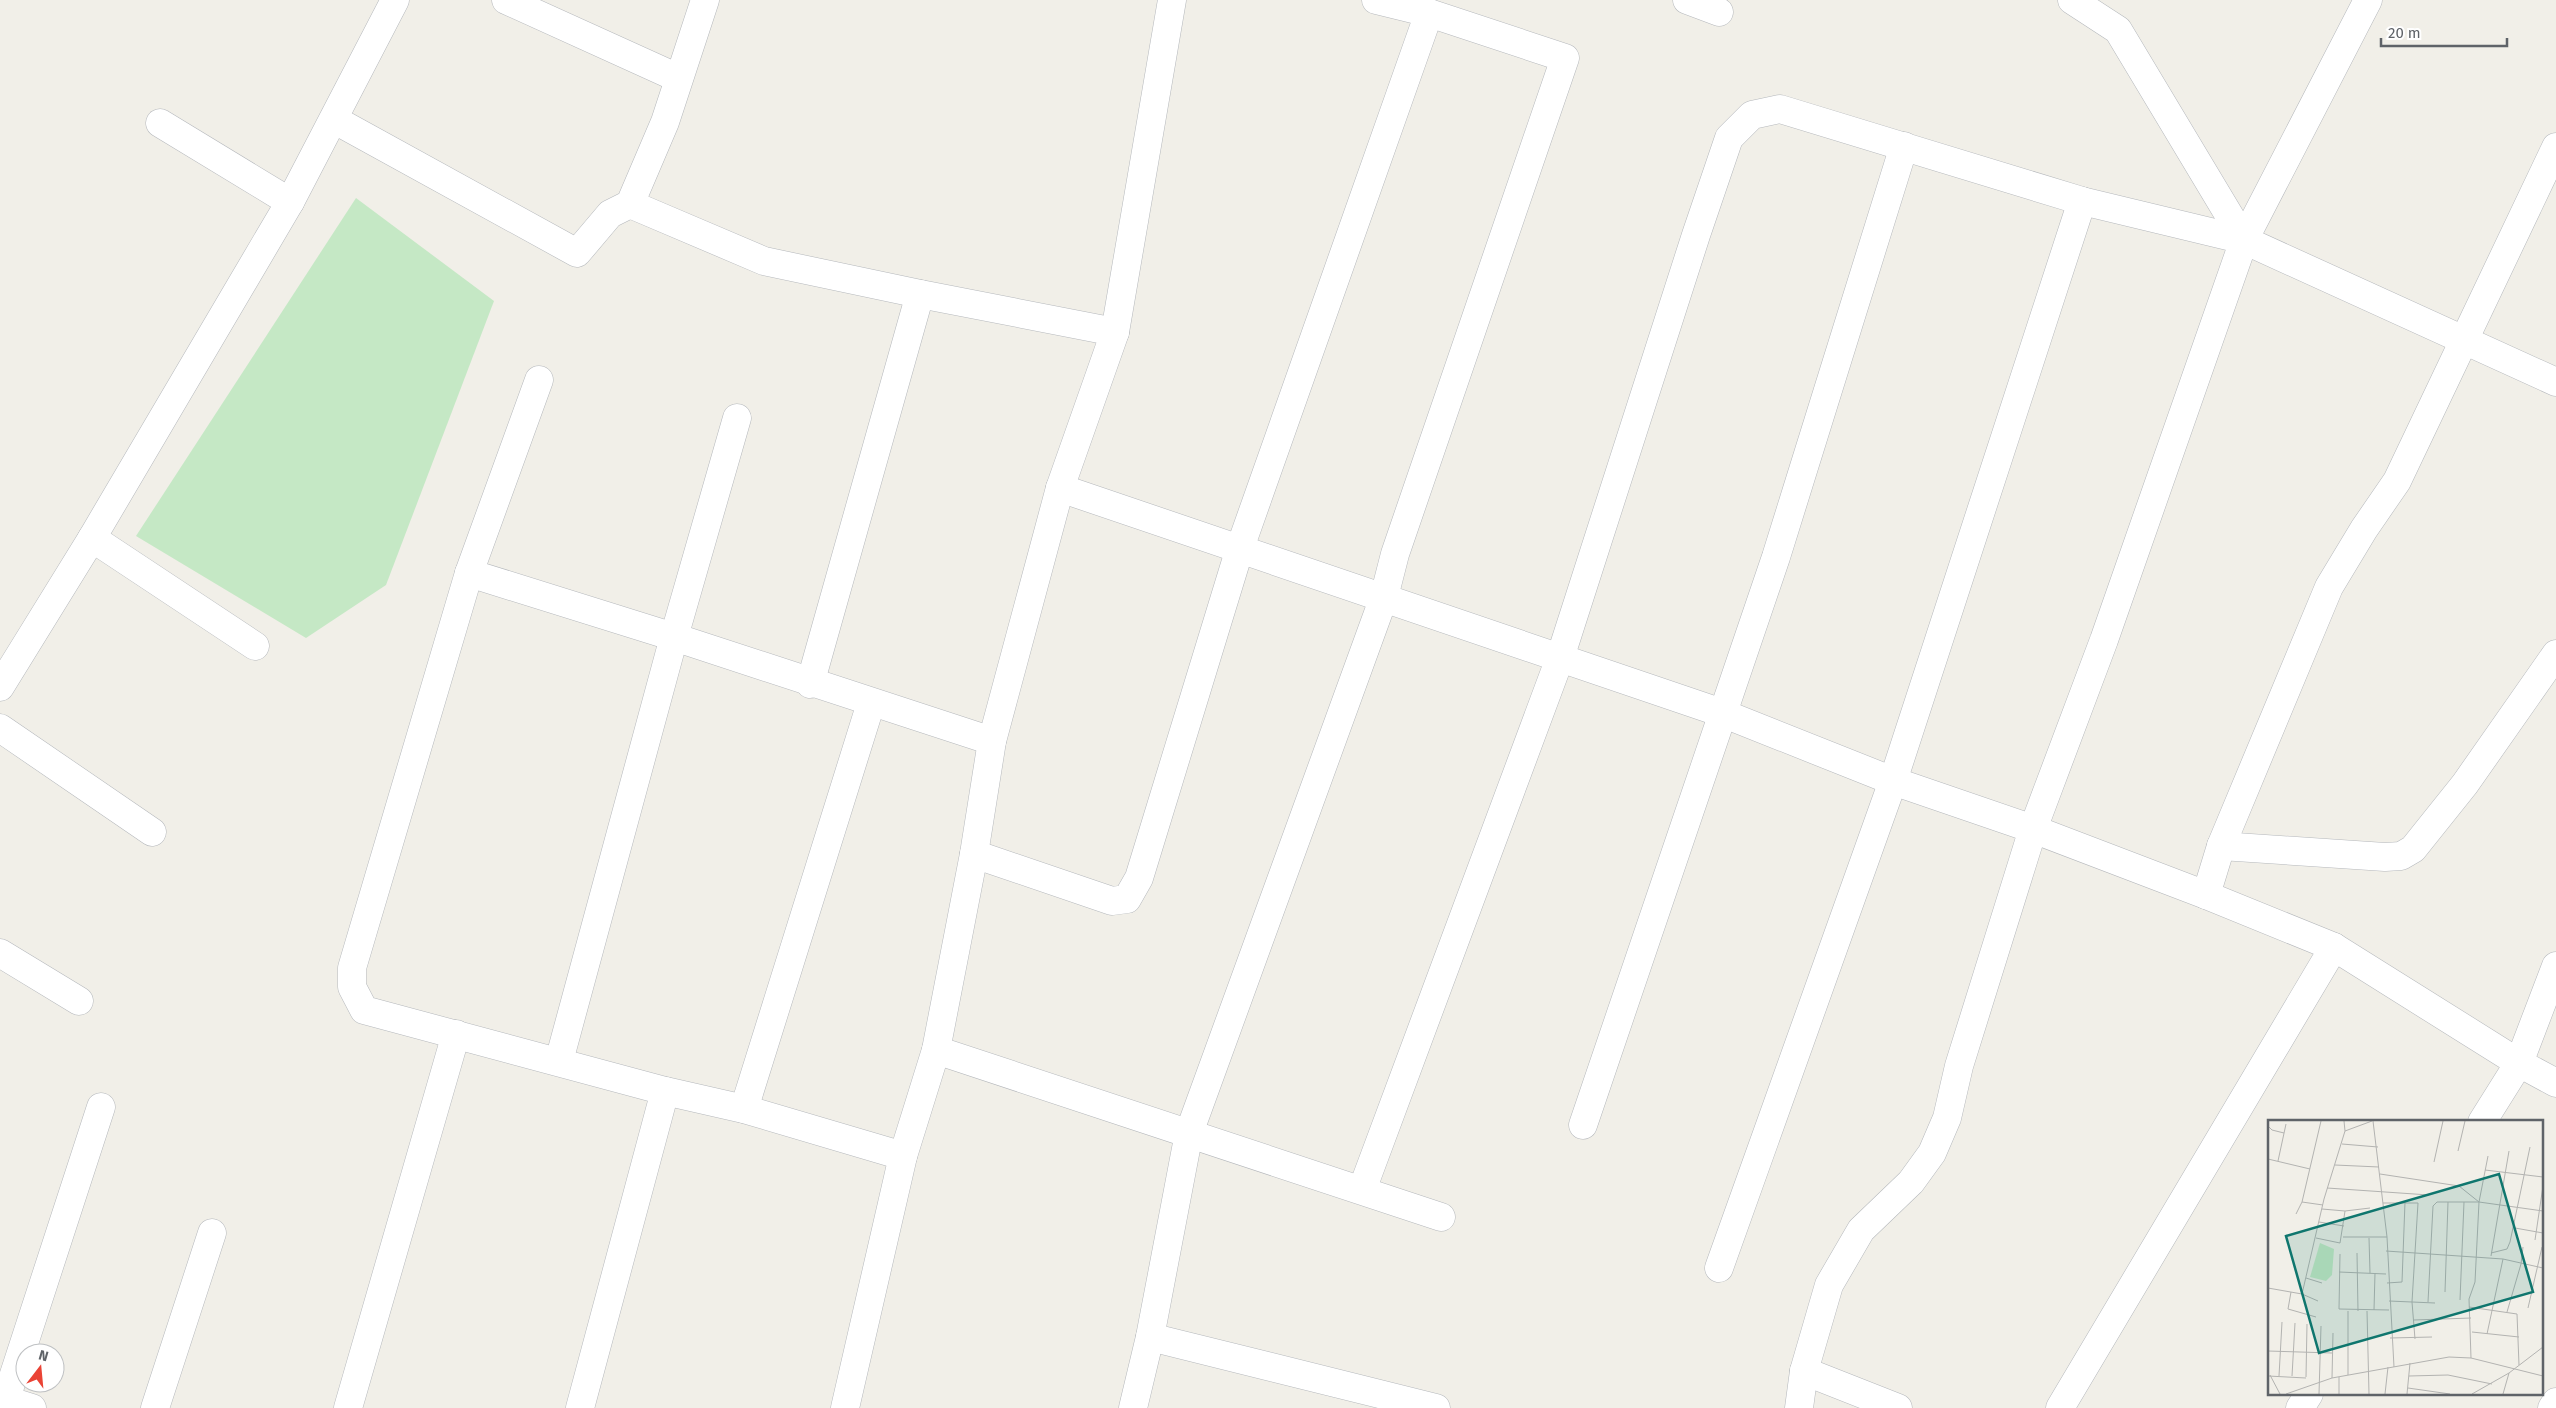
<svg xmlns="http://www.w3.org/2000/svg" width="2556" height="1408" font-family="'Fira Sans',sans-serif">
  <rect width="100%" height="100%" fill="#f1efe8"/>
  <polygon fill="#c5e8c5" points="356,198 494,301 386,585 306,638 136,536"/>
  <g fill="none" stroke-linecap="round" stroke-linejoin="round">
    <g stroke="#b5b8bc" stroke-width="29">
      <g id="street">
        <polyline points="506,0 678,78"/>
        <polyline points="1687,0 1719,12"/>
        <polyline points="2072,0 2118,30 2244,240 2556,382"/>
        <polyline points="335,120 577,253 610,214 630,204 665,122 705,0"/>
        <polyline points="160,123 290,202"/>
        <polyline points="630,204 764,261 920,294 1115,332"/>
        <polyline points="2244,240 2368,0"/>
        <polyline points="539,380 469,573 352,968 352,987 364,1010 665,1091 744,1109 903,1156"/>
        <polyline points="1060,488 1722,713 1893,781 2033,829 2206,895 2334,947 2519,1063 2556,1083"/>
        <polyline points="92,538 255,646"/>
        <polyline points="469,573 674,637 992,741"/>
        <polyline points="810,684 920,294"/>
        <polyline points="0,687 92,538 290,202 395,0"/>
        <polyline points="0,728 152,832"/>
        <polyline points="2221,846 2385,857 2401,856 2413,849 2465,784 2556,654"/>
        <polyline points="974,854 1112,901 1127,899 1139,878 1240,548 1429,13"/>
        <polyline points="2206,895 2221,846 2329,587 2364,529 2397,481 2556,147"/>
        <polyline points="0,953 79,1001"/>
        <polyline points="936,1050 1441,1217"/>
        <polyline points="559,1061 674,637 737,418"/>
        <polyline points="744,1109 871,703"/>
        <polyline points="2482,1122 2519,1063 2556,966"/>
        <polyline points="1583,1125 1776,557 1904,146"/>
        <polyline points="1362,1190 1560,658 1696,235 1729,138 1752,115 1780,109 2082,201 2244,240 2104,640 2033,829 1959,1066 1947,1118 1932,1153 1911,1182 1861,1230 1829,1285 1804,1371 1799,1408"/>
        <polyline points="1719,1268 1893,781 2082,201"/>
        <polyline points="1150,1337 1436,1408"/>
        <polyline points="1804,1371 1898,1408"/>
        <polyline points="0,1398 32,1408"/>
        <polyline points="3,1408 101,1107"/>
        <polyline points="155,1408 212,1233"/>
        <polyline points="348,1408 456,1034"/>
        <polyline points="580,1408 665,1091"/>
        <polyline points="845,1408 903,1156 936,1050 974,854 992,741 1060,488 1115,332 1172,0"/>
        <polyline points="1133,1408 1150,1337 1189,1133 1384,597 1395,554 1565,58 1429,13 1376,0"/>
        <polyline points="2060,1408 2334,947"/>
        <polyline points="2300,1408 2309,1394"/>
        <polyline points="2552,1408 2556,1402"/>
      </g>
    </g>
    <use href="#street" stroke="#fff" stroke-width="28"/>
  </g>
  <g transform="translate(2268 1120)">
    <rect width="275" height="275" fill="#f1efe8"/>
    <path d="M52 123 66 129 64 155 58 161 42 157Z" fill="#c5e8c5"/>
    <path fill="none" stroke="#b3b3b1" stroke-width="1" d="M105 1 119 117 126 247M0 6 4 10 16 13M77 11 104 1M74 24 110 27M190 31 197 1M0 39 42 49M10 41 18 4M166 42 175 1M67 45 111 47M217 50 275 57M112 54 191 66 211 82 275 91M59 68 161 75M34 82 55 85M211 82 220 36M115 83H150L144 182 147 219M54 89 77 91 102 88M28 94 34 82 53 1M51 102 76 106M247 108 275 113M75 117H119M48 118 72 123 77 91M101 118 102 153M267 120 275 66M118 131 235 139 275 148M89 133 90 191M223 133 239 129 242 122 262 27M72 134 71 189 121 190M223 136 241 31M71 152 118 154M38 158 54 163M119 163 134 162 137 82M0 168 34 174 56 79 77 11 76 1M23 172 20 189 48 197M177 172 180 82M34 174 50 181M192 180 196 82M121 181 167 183M160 182 165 86 169 82H211L207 162 201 179 203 238M201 187 249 194 251 245M260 188 274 127M106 190 107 153M99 191 101 274M239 192 253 144 255 127M146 200 203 198M204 212 251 217M219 214 235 139M122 218 164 217M0 231 64 233M2 255 12 274M80 255V191M0 256 38 258M11 256 14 202M24 256 27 203M141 256 180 255 224 264M38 257 39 204M71 257V274M64 258 65 213M140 268 182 274M18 274 64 258 181 237 203 238 275 256M51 274 53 206M117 274 120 247M139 274 142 243M204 274 241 253 275 227M235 274 241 253"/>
    <path fill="#0f766e" fill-opacity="0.15" stroke="#0f766e" stroke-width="2.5" d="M231 54 265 172 51 233 18 116Z"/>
    <rect width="275" height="275" fill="none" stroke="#5f6368" stroke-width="2.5"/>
  </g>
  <g transform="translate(40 1368) rotate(16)"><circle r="24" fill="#ffffff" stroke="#bfc1c3"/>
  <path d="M0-4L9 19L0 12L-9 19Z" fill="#ea4335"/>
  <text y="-8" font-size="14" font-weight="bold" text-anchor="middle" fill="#5f6368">N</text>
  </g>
  <path d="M2381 38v8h126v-8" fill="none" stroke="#5f6368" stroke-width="2.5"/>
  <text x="2388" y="38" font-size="15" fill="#5f6368" stroke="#ffffff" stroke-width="4" paint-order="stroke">20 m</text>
</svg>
